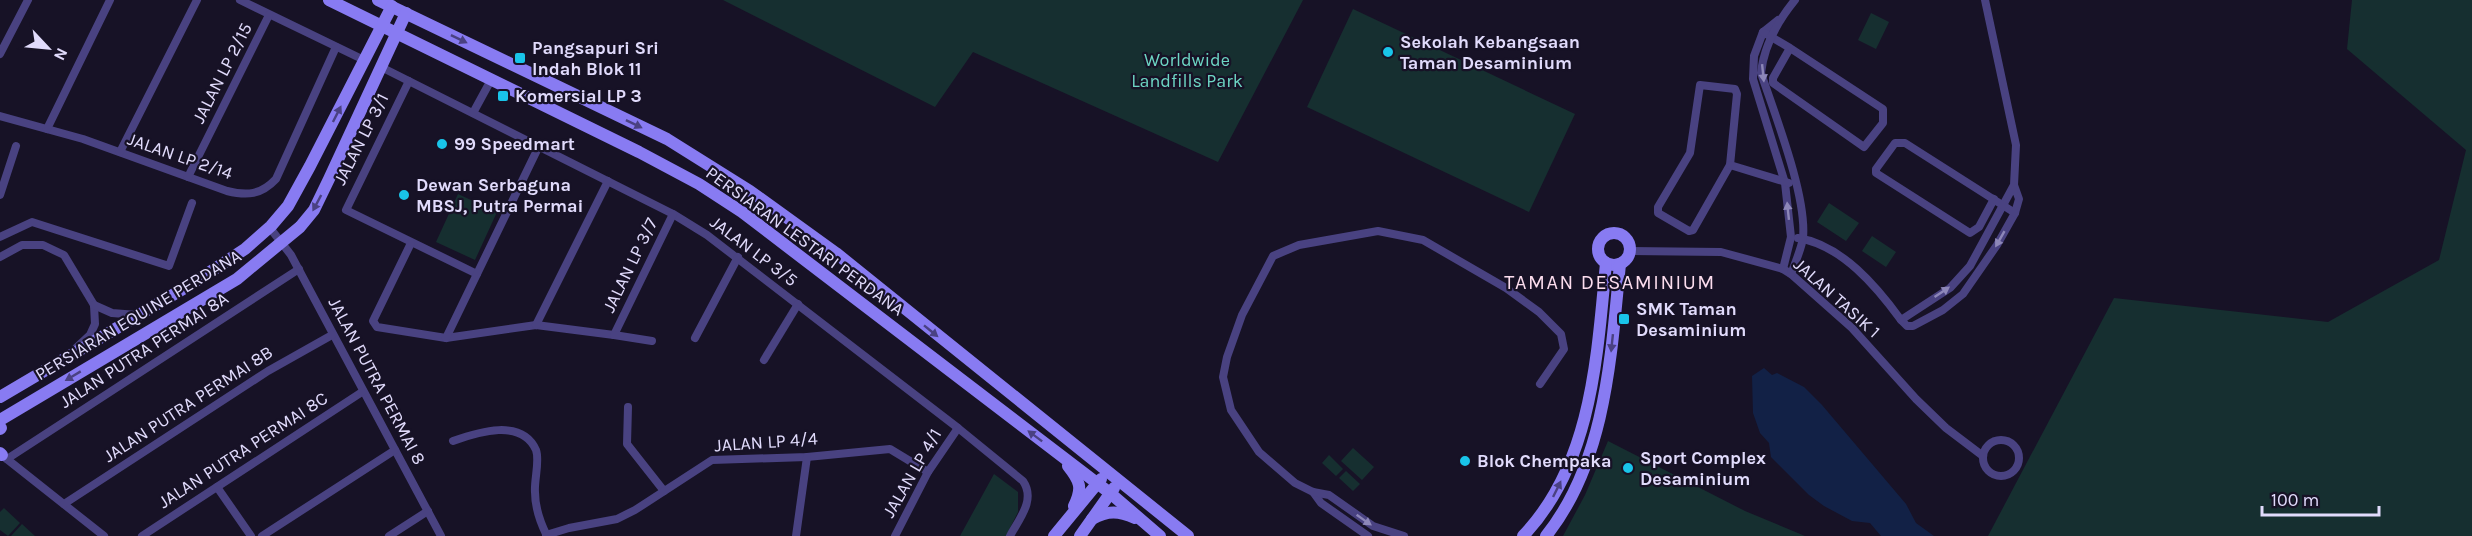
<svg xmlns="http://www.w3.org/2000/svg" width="2472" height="536" font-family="Karla,sans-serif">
  <rect width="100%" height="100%" fill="#171226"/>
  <g fill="#162f30">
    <polygon points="723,0 1303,0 1218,162 973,52 935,107"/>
    <polygon points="2352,0 2472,0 2472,536 1988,536 2114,298 2328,322 2439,260 2466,150 2347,49"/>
    <polygon points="1353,9 1575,114 1529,212 1307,107"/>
    <polygon points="1871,13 1889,22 1876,49 1858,40"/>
    <polygon points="458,194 497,212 475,260 436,242"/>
    <polygon points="1829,203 1859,223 1846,241 1817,222"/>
    <polygon points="1872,236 1896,252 1886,267 1862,251"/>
    <polygon points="1608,441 1745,511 1805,536 1563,536 1585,495"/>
    <polygon points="1353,448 1374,467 1362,480 1341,461"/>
    <polygon points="1329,455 1343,469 1336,476 1322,463"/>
    <polygon points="1346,471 1360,484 1353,491 1339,478"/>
    <polygon points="994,474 1018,492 1018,512 1006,536 960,536"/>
    <polygon points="4,508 20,523 8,536 0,530 0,512"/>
    <polygon points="22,524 35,536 11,536"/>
  </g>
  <polygon fill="#122146" points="1764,368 1772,375 1777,373 1804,387 1822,405 1906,504 1916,523 1934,536 1881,536 1870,523 1852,521 1824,506 1809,495 1771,457 1769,443 1760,433 1753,413 1752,376"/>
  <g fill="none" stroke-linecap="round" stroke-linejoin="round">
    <g stroke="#494281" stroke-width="8">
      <polyline points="240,0 364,60"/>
      <polyline points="1985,0 2016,145 2014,185 2019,199 2015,213 1997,245 1963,294 1943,310 1913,326 1907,326 1901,320 1950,288 1970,266 2014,185"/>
      <polyline points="1778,20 1763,32 1754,56 1753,79 1785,183 1791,237 1783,269"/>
      <polyline points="1763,32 1790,48 1883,109 1883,123 1864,147 1773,83 1773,78 1790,48"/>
      <polyline points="0,54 28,0"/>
      <path d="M381 67 673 214 707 235 958 428 1023 481C1036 500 1019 519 1010 536"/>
      <polyline points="409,81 346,210 477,274"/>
      <polygon points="1700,85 1735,89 1737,94 1730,165 1693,230 1689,231 1658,213 1658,207 1690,153"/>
      <polyline points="473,113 491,80"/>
      <path d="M0 116 83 139 227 191C247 196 261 195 276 179L336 47"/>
      <polyline points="47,129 110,0"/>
      <polyline points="120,152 197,0"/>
      <polyline points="1730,165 1789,183"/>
      <polyline points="188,177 269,15"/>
      <polyline points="0,195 16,146"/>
      <polyline points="1994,199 1979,227 1970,233 1876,173 1876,169 1895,143 1905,143 2015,213"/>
      <polyline points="270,228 291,255 441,536"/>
      <polyline points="0,237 32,222 169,266 192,203"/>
      <path d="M1798 238C1842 245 1877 287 1901 320"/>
      <polyline points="411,243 373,321 377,327 446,338 536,325 614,335 673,214"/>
      <polyline points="1630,251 1721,252 1783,269 1791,274 1852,328 1916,399 1946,428 1983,456"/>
      <polyline points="0,257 22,245 43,245 64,255 94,305 95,324 90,335 76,348"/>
      <path d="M1791 274C1795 263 1801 250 1803 238 1807 196 1775 115 1761 73 1764 45 1777 22 1795 0"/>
      <polyline points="94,305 112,313 137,315"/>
      <polyline points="536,325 608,181"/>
      <polyline points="614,335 652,341"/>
      <polyline points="446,338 539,146"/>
      <polyline points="695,338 738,257"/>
      <polyline points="764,360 798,304"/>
      <polyline points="628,407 627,444 664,491"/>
      <circle cx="2001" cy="458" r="18"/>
      <path d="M453 441C478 432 522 418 536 450 540 461 534 480 535 492 535 508 540 522 547 536"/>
      <polyline points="3,456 104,536"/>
      <polyline points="7,459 299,269"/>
      <polyline points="217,487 251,536"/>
      <polyline points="1313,492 1321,503 1368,536"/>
      <polyline points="64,504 268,371 332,335"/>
      <polyline points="546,535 569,528 617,519 635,510 712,460 807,457 890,449 928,472"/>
      <polyline points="142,536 362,392"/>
      <polyline points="262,536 395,450"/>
      <polyline points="389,536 428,511"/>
      <polyline points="796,536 807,457"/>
      <polyline points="895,536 928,472 958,428"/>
      <polyline points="1404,536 1373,526 1329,495 1313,492 1295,483 1259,452 1231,410 1223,377 1227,357 1242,315 1273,256 1299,245 1378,231 1423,240 1506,288 1539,312 1561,334 1564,349 1540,384"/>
    </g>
    <g stroke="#887bf2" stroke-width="12">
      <polyline points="329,0 639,152 699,184 742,212 1110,493 1160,536"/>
      <polyline points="378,0 667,139 750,191 836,253 1188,536"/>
      <circle cx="1614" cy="249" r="16"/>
      <polyline points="0,397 193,283 245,249 271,226 288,206 310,166 392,6"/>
      <polyline points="0,420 237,279 300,227 314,210 329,179 406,13"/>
      <polyline points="0,429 1,428"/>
      <polyline points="0,453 2,455"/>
      <path d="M1068 466C1080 481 1083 488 1074 506"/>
      <path d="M1092 519C1108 510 1119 511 1135 518"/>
      <polyline points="1054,536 1101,479"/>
      <polyline points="1080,536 1114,488"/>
      <path d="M1523 536C1592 464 1597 357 1606 263"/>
      <path d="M1546 536C1606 461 1611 356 1620 264"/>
    </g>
  </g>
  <defs><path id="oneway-solid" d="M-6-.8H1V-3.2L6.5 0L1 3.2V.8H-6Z" transform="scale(1.5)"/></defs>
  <g fill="#4a4182">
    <use href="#oneway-solid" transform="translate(459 39) rotate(26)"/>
    <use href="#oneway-solid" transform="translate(337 114) rotate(-63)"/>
    <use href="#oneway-solid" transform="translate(634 124) rotate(26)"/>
    <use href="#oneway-solid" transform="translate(317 203) rotate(118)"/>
    <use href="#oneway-solid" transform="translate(931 331) rotate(39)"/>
    <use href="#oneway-solid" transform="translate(1612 343) rotate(96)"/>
    <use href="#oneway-solid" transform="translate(73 376) rotate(149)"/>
    <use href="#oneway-solid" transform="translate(1035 436) rotate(-143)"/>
    <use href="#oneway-solid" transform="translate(1557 489) rotate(-64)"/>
  </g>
  <g fill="#8d87b8">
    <use href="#oneway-solid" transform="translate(1763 73) rotate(84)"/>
    <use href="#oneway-solid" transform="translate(1788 211) rotate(-96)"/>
    <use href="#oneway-solid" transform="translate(2000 239) rotate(120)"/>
    <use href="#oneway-solid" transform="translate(1942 292) rotate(-34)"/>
    <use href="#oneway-solid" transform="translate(1364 520) rotate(35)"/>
  </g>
  <g fill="#19c4e9" stroke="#171226" stroke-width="2">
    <circle cx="1388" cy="52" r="6"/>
    <rect x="514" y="52" width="12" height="12" rx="3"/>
    <rect x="497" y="90" width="12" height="12" rx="3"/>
    <circle cx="442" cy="144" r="6"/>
    <circle cx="404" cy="195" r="6"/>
    <rect x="1618" y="313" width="12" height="12" rx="3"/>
    <circle cx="1465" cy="461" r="6"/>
    <circle cx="1628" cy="468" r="6"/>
  </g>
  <g text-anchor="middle" stroke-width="4.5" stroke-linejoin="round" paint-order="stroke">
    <g font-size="18" font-weight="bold" fill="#e1dbfc" stroke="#171226" text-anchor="start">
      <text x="1400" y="48">Sekolah Kebangsaan<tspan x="1400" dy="21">Taman Desaminium</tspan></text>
      <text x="532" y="54">Pangsapuri Sri<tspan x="532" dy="21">Indah Blok 11</tspan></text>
      <text x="515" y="102">Komersial LP 3</text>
      <text x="454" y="150">99 Speedmart</text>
      <text x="416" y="191">Dewan Serbaguna<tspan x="416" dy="21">MBSJ, Putra Permai</tspan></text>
      <text x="1636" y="315">SMK Taman<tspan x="1636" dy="21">Desaminium</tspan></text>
      <text x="1640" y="464">Sport Complex<tspan x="1640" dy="21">Desaminium</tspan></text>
      <text x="1477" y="467">Blok Chempaka</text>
    </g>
    <g font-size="18" fill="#6dd6c4" stroke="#171226">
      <text x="1187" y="66">Worldwide<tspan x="1187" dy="21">Landfills Park</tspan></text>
    </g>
    <g font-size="18" fill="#e1dbfc" stroke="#171226">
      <text transform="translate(222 73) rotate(-63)" y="6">JALAN LP 2/15</text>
      <text transform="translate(361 139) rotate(-63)" y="6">JALAN LP 3/1</text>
      <text transform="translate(180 156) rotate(19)" y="6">JALAN LP 2/14</text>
      <text transform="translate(805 241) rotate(36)" y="6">PERSIARAN LESTARI PERDANA</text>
      <text transform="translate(754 251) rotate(37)" y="6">JALAN LP 3/5</text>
      <text transform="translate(630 265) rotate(-64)" y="6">JALAN LP 3/7</text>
      <text transform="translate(1837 298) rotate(42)" y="6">JALAN TASIK 1</text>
      <text transform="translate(138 315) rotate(-31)" y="6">PERSIARAN EQUINE PERDANA</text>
      <text transform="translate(144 350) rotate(-33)" y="6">JALAN PUTRA PERMAI 8A</text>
      <text transform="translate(377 381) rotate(62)" y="6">JALAN PUTRA PERMAI 8</text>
      <text transform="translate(188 404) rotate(-33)" y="6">JALAN PUTRA PERMAI 8B</text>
      <text transform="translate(766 442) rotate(-4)" y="6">JALAN LP 4/4</text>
      <text transform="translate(243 450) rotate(-33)" y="6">JALAN PUTRA PERMAI 8C</text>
      <text transform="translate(912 473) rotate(-60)" y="6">JALAN LP 4/1</text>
    </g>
    <g font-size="20" letter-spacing="1.5" fill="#fcddee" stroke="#171226">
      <text x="1610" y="289">TAMAN DESAMINIUM</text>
    </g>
  </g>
  <g transform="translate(48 48) rotate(116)" stroke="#171226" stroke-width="4.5" paint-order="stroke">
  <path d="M0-4.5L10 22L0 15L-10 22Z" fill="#e1dbfc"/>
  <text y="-9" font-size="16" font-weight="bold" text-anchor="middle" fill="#e1dbfc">N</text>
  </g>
  <path d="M2262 506v9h117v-9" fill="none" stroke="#e1dbfc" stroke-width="3"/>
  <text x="2271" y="506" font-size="18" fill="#e1dbfc" stroke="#171226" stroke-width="4.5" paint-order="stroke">100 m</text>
</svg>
